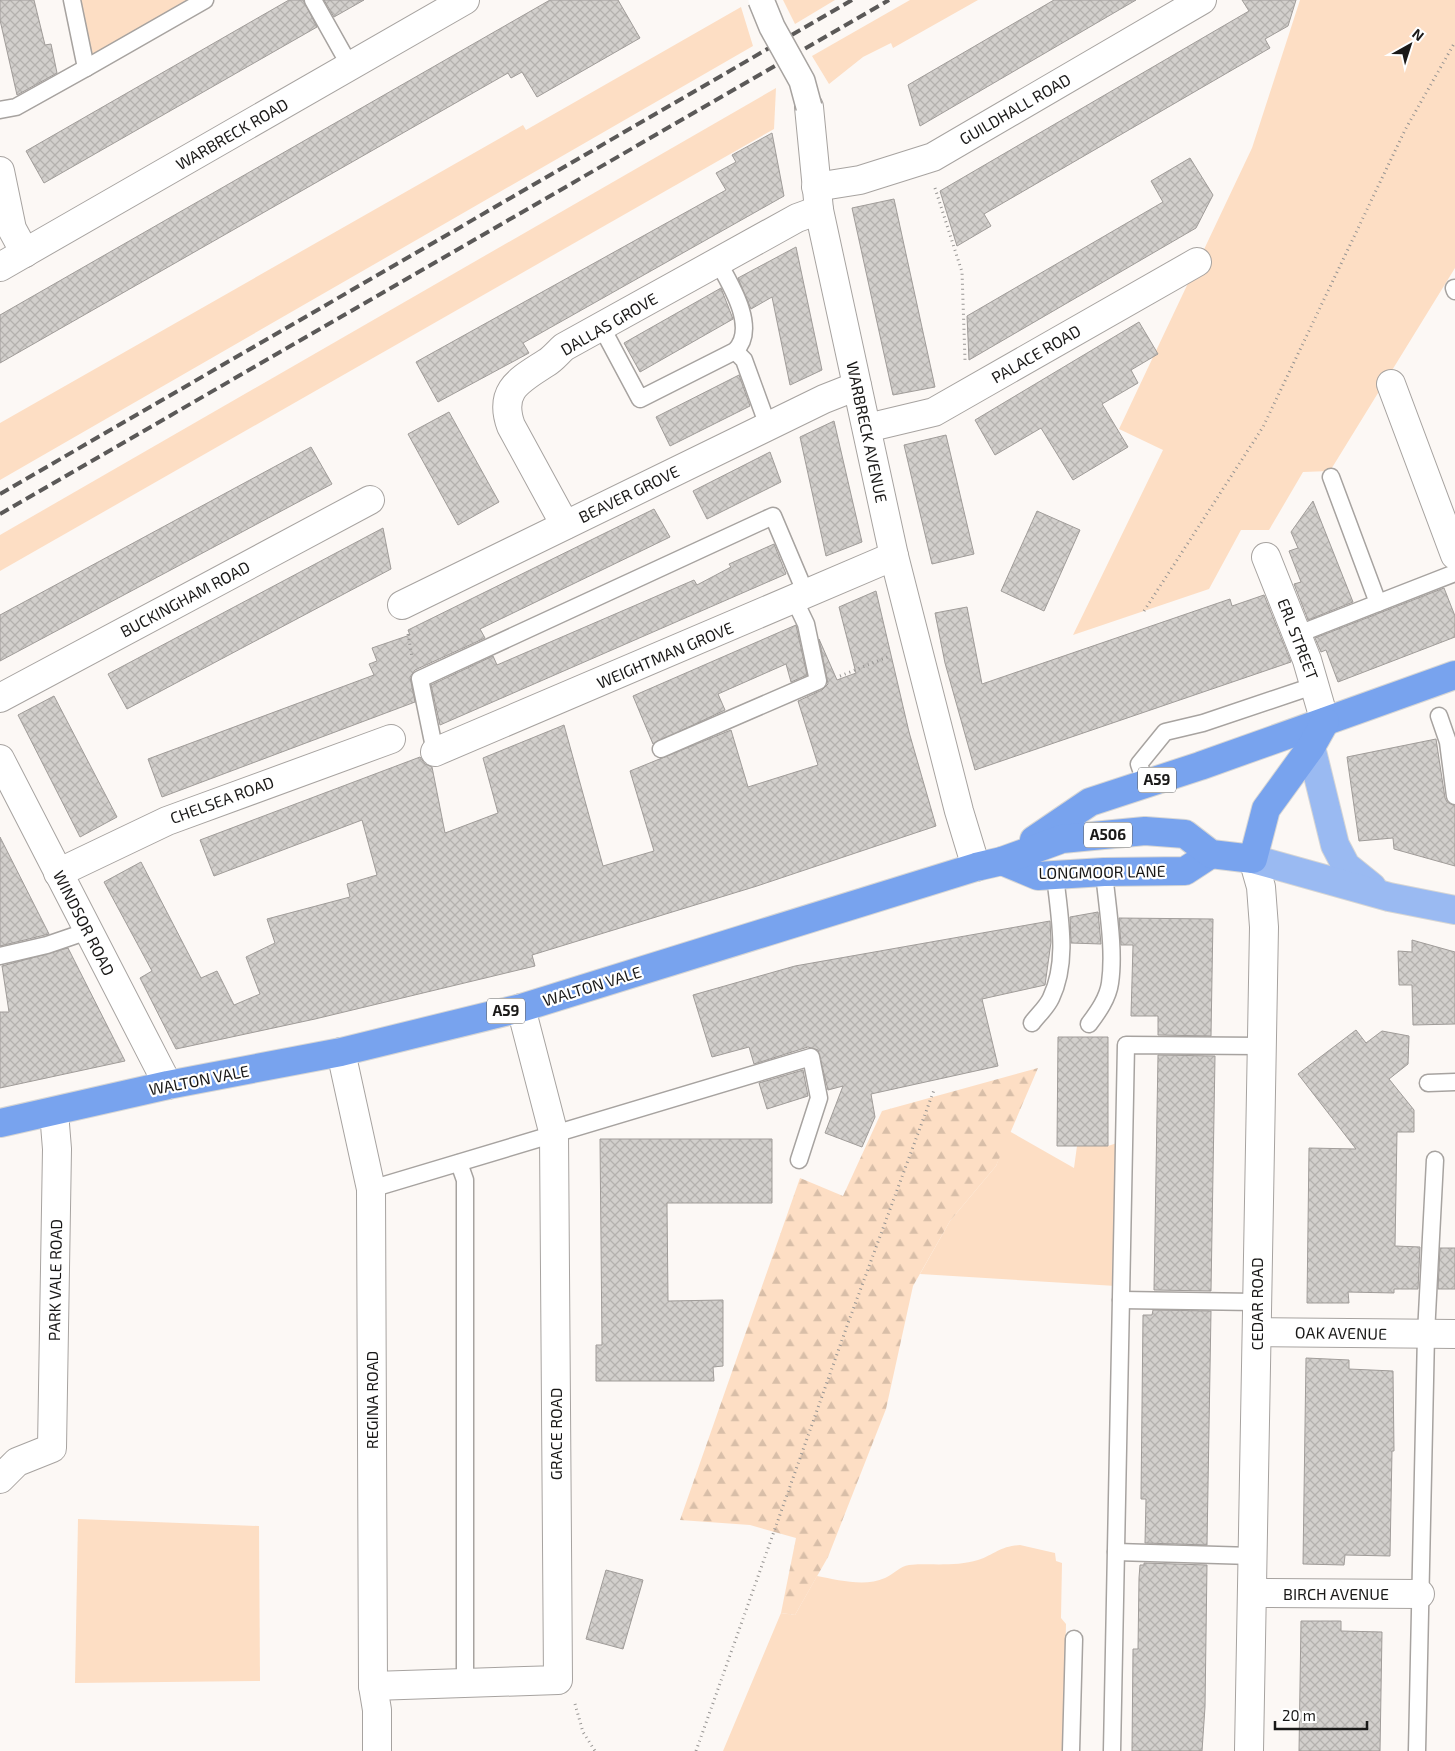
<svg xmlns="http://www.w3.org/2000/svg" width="1455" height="1751" font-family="'Exo 2',sans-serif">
  <defs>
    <pattern id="forest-firs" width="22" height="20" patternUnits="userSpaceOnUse" patternTransform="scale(1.25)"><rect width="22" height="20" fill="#fddec4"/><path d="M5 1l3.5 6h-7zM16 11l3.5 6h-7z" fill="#d8bea8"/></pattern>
    <pattern id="building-cross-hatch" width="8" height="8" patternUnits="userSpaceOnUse" patternTransform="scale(1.25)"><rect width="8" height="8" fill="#d2cfcc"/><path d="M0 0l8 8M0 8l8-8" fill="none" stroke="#b4b1ae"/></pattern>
  </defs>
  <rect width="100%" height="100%" fill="#fcf8f5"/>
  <g fill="#fddec4">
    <polygon points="76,0 194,0 89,62"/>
    <polygon points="783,0 835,0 795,24"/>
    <polygon points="910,0 978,0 893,48 891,43 863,57 829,84 812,56"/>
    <polygon points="1300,0 1455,0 1455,268 1330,471 1303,472 1269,530 1241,530 1209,589 1073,635 1163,450 1119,429 1252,148"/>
    <polygon points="741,7 753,46 0,480 0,423 523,125 526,130"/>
    <polygon points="776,88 774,129 0,571 0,535"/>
    <polygon points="1009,1131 1074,1168 1077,1146 1108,1146 1120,1142 1116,1286 920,1274 950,1221 996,1166"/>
    <polygon points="78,1519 259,1526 260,1681 75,1683"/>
    <path d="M1020 1545 1055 1553 1056 1561 1062 1563 1061 1618 1066 1624 1063 1751H723L781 1613 795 1615 817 1576C838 1580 865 1587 885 1578 893 1575 900 1566 909 1565 931 1563 956 1567 978 1560 995 1554 1000 1546 1020 1545Z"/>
  </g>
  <polygon fill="url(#forest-firs)" points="1038,1068 996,1166 950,1221 913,1286 886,1409 828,1557 795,1615 781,1613 796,1538 750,1525 680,1520 800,1178 843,1196 882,1111"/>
  <g fill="url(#building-cross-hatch)" stroke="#a09c99">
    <polygon points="0,0 34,0 45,45 51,44 57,73 17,95 0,20"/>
    <polygon points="289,0 303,0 317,27 44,183 26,151"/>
    <polygon points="324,0 364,0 334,17"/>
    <polygon points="550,0 618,0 640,38 537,97 522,72 511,78 508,73 0,363 0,315"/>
    <polygon points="1054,0 1136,0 920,126 908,85"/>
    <polygon points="1242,0 1296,0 1288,26 1265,39 1270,48 984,214 991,226 957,246 940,191 1249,11"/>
    <polygon points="772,133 784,196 523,343 529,353 438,402 416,362 726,190 716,173 736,162 732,155"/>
    <polygon points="1190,158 1213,195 1196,228 969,360 967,316 1163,202 1151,181"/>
    <polygon points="894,199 935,387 893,395 852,208"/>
    <polygon points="796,247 822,370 790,385 772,297 751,309 738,278"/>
    <polygon points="721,288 733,319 640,372 624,343"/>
    <polygon points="1139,322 1158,354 1131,370 1138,383 1102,404 1128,447 1073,480 1041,428 995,455 975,420"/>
    <polygon points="739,375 750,406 670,446 656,417"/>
    <polygon points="449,412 499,502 458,525 408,434"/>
    <polygon points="834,421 862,542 826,556 800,437"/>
    <polygon points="946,435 974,554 932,564 904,445"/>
    <polygon points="311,447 332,484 0,661 0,615"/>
    <polygon points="770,452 781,482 707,519 693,491"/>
    <polygon points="1313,501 1353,602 1308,620 1294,584 1301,582 1289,551 1298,548 1291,532"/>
    <polygon points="654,509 670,537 480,629 485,638 415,670 410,677 415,702 162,797 148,759 374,675 369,664 377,661 372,648 410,635 408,630"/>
    <polygon points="1037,511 1080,530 1044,611 1001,591"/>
    <polygon points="383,528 391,569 127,709 108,674"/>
    <polygon points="774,544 786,574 440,725 431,685 493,656 497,665 694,580 697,585 731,567 729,564"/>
    <polygon points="1444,588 1455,616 1455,637 1338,682 1326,650 1321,652 1315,638"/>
    <polygon points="876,591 909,732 936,826 757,886 532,955 535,966 315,1019 176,1049 140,978 152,971 104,882 141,862 201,978 217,971 234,1005 260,994 246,957 275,943 267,919 350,897 347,884 377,875 362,820 214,876 200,840 420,757 425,764 432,767 445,833 498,813 483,758 564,725 603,866 654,851 630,771 731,730 748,787 818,765 798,701 822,690 828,684 819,639 837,680 856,673 839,607"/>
    <polygon points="1264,595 1291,662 975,770 945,663 935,613 967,607 982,684 1230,599 1232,606"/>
    <polygon points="796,625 807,675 791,682 786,664 718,694 725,710 653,744 633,696"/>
    <polygon points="54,696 117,817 80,837 18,715"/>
    <polygon points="1436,739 1445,798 1447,802 1455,806 1455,866 1394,849 1393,838 1359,841 1347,757"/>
    <polygon points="0,837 49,934 0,946"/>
    <polygon points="1098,912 1101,944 1071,943 1070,917"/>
    <polygon points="1119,918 1213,919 1211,1036 1158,1035 1158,1016 1131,1016 1133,945 1121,945"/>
    <polygon points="1050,921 1051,942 1045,985 982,999 998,1066 871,1094 875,1117 862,1147 825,1133 843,1086 828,1090 818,1050 808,1047 754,1064 749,1047 712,1057 693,995 795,966"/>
    <polygon points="1412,940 1455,952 1455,1024 1413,1025 1412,985 1399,985 1398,951 1412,952"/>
    <polygon points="68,948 125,1061 0,1088 0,1012 9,1012 2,966"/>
    <polygon points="1356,1030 1366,1043 1382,1031 1409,1036 1408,1064 1389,1079 1414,1110 1414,1132 1397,1132 1395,1246 1420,1247 1418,1289 1394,1289 1394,1293 1348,1292 1349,1303 1307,1303 1309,1148 1356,1149 1298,1074"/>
    <polygon points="1058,1037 1108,1037 1108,1146 1057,1146"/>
    <polygon points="1158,1055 1215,1056 1211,1291 1154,1290"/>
    <polygon points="803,1070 808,1096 767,1109 759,1083"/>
    <polygon points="600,1139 772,1139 772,1203 667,1203 668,1301 723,1300 723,1366 713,1367 714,1381 596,1381 596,1345 602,1345"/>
    <polygon points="1440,1248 1455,1248 1455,1289 1438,1289"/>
    <polygon points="1153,1310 1211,1311 1207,1545 1145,1543 1146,1499 1141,1499 1143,1315 1152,1315"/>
    <polygon points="1306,1358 1349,1360 1349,1369 1393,1371 1394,1451 1392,1451 1390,1556 1345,1555 1344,1565 1303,1564"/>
    <polygon points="1144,1563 1207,1565 1205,1707 1202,1751 1132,1751 1133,1649 1138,1649 1139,1578 1140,1565 1144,1565"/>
    <polygon points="606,1570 643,1580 623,1649 586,1639"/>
    <polygon points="1301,1621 1341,1621 1341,1631 1382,1632 1380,1751 1299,1751"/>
  </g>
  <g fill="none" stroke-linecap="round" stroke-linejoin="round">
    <g stroke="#a7a3a0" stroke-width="19">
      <g id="service">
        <polyline points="313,0 350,66"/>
        <polyline points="86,68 205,0"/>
        <polyline points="0,110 16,107 86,68 72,0"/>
        <polyline points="1454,288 1455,291"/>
        <path d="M601 326 640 399 735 351C758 329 731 285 718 262"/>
        <polyline points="735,351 744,360 768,426"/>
        <polyline points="1331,477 1378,603"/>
        <polyline points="1296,635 1455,573"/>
        <polyline points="1439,716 1448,742 1455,796"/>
        <polyline points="661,749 818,681 806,624 794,599"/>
        <polyline points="435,752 420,679 773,516 806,594"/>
        <polyline points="1146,784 1139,764 1165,732 1203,723 1316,685"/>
        <polyline points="0,956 47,945 88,931"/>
        <path d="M1032 1023C1038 1015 1047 1007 1051 998 1069 961 1059 915 1055 875"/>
        <path d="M1089 1024C1098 1012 1108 998 1110 983 1115 949 1107 906 1104 872"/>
        <polyline points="1428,1083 1455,1082"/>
        <polyline points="459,1163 465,1180 465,1683"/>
        <polyline points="371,1189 811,1057 819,1098 799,1160"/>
        <polyline points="1121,1300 1256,1302"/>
        <polyline points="1116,1552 1252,1556"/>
        <polyline points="1071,1751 1074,1639"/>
        <polyline points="1112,1751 1126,1045 1261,1046"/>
        <polyline points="1417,1751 1426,1334 1435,1160"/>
      </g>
    </g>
    <g stroke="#a7a3a0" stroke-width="30">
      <g id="minor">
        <polyline points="809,107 819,210 894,556 959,811 976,867"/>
        <polyline points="0,171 12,229 25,253"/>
        <polyline points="816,187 860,180 933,157 1202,0"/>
        <polyline points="0,267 465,0"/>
        <polyline points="1391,384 1455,555"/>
        <polyline points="867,428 934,412 1197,262"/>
        <path d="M565 525 511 426C498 390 520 380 546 363 553 359 558 352 564 347L797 218 819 210"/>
        <polyline points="1266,557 1307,660 1325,722"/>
        <polyline points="402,605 824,399 857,386"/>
        <polyline points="0,698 370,500"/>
        <polyline points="435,752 894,556"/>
        <polyline points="0,759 168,1085"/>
        <polyline points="58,873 167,821 391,739"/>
        <polyline points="341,1052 371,1189 373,1686 377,1710 377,1751"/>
        <polyline points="1257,1332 1455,1334"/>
        <polyline points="0,1479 17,1462 52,1448 57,1149 54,1112"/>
        <polyline points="1252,1593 1420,1594"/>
        <polyline points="373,1686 558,1680 554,1135 521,1008"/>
        <polyline points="1249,1751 1264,927 1261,887 1253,859"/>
      </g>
    </g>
    <g stroke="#d6d6d5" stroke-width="30">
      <g id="primary">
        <polyline points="1311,747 1335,845 1346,866 1372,887"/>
        <polyline points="1253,859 1389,897 1455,910"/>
      </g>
    </g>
    <g stroke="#d6d6d5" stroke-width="30">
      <g id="trunk">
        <polyline points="1034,840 1090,802 1200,766 1455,675"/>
        <polyline points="1002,861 1038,876 1104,872 1185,871 1211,854"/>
        <polyline points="0,1123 168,1085 341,1052 521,1008 976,867 1002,861 1062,839 1145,831 1185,834 1211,854 1253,859 1266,809 1311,747 1325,722"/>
      </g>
    </g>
    <g stroke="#969492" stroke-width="3" stroke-dasharray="1 4" stroke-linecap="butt">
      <polyline points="935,188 962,272 965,360"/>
      <polyline points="1144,611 1263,427 1405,130 1455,42"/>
      <polyline points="408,634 412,657"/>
      <polyline points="840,676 890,656"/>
      <polyline points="575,1704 583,1732 595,1751"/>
      <polyline points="696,1751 847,1326 934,1090"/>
    </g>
    <use href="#service" stroke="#fff" stroke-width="16"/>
    <use href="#minor" stroke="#fff" stroke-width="28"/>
    <use href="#primary" stroke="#9abaf2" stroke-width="28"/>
    <use href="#trunk" stroke="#78a3ee" stroke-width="28"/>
    <g stroke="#5b5958" stroke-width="4" stroke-dasharray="10 5" stroke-linecap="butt">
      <polyline points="0,494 852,0"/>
      <polyline points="0,514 889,0"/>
    </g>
    <g stroke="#a7a3a0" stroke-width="28" stroke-linecap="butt">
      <polyline id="pedestrian-bridge" points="761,0 772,27 802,81 809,107"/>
    </g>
    <use href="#pedestrian-bridge" stroke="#fff" stroke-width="25"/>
  </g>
  <g text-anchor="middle" stroke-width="4.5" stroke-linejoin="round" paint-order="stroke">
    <g fill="#fff" stroke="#5f5e5d" stroke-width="1">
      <rect x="1138" y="767.5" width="38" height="25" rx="4"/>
      <rect x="1084" y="822.5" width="48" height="25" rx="4"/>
      <rect x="487" y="998.5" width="38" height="25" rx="4"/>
    </g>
    <g font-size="15" font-weight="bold" fill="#1a1918">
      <text x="1157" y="785">A59</text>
      <text x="1108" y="840">A506</text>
      <text x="506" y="1016">A59</text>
    </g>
    <g font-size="16" fill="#1a1918" stroke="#fff">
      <text transform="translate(1015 109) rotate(-30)" y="6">GUILDHALL ROAD</text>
      <text transform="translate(232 134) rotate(-30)" y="6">WARBRECK ROAD</text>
      <text transform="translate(609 324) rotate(-30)" y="6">DALLAS GROVE</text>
      <text transform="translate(1036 354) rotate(-30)" y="6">PALACE ROAD</text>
      <text transform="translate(867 432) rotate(78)" y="6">WARBRECK AVENUE</text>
      <text transform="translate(629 494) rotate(-26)" y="6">BEAVER GROVE</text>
      <text transform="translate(185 599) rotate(-28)" y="6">BUCKINGHAM ROAD</text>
      <text transform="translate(1298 639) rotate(69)" y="6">ERL STREET</text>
      <text transform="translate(665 655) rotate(-23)" y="6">WEIGHTMAN GROVE</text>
      <text transform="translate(222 800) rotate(-20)" y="6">CHELSEA ROAD</text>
      <text transform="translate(1102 872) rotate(-1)" y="6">LONGMOOR LANE</text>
      <text transform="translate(84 923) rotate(63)" y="6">WINDSOR ROAD</text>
      <text transform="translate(592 986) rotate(-17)" y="6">WALTON VALE</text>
      <text transform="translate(199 1080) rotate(-11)" y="6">WALTON VALE</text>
      <text transform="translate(55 1280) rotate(-89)" y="6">PARK VALE ROAD</text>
      <text transform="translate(1257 1304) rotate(-90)" y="6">CEDAR ROAD</text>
      <text transform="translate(1341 1333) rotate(1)" y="6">OAK AVENUE</text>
      <text transform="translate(372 1400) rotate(-90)" y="6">REGINA ROAD</text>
      <text transform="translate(556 1434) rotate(-90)" y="6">GRACE ROAD</text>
      <text x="1336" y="1600">BIRCH AVENUE</text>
    </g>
  </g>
  <g transform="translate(1410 45) rotate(39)" stroke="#ffffff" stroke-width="4" paint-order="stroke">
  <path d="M0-4L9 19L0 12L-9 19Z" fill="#1a1918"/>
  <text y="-8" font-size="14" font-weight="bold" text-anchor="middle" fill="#1a1918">N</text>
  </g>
  <path d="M1275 1721v8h92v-8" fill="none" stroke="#1a1918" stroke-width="2.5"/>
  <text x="1282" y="1721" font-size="15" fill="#1a1918" stroke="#ffffff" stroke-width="4" paint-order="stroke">20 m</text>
</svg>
